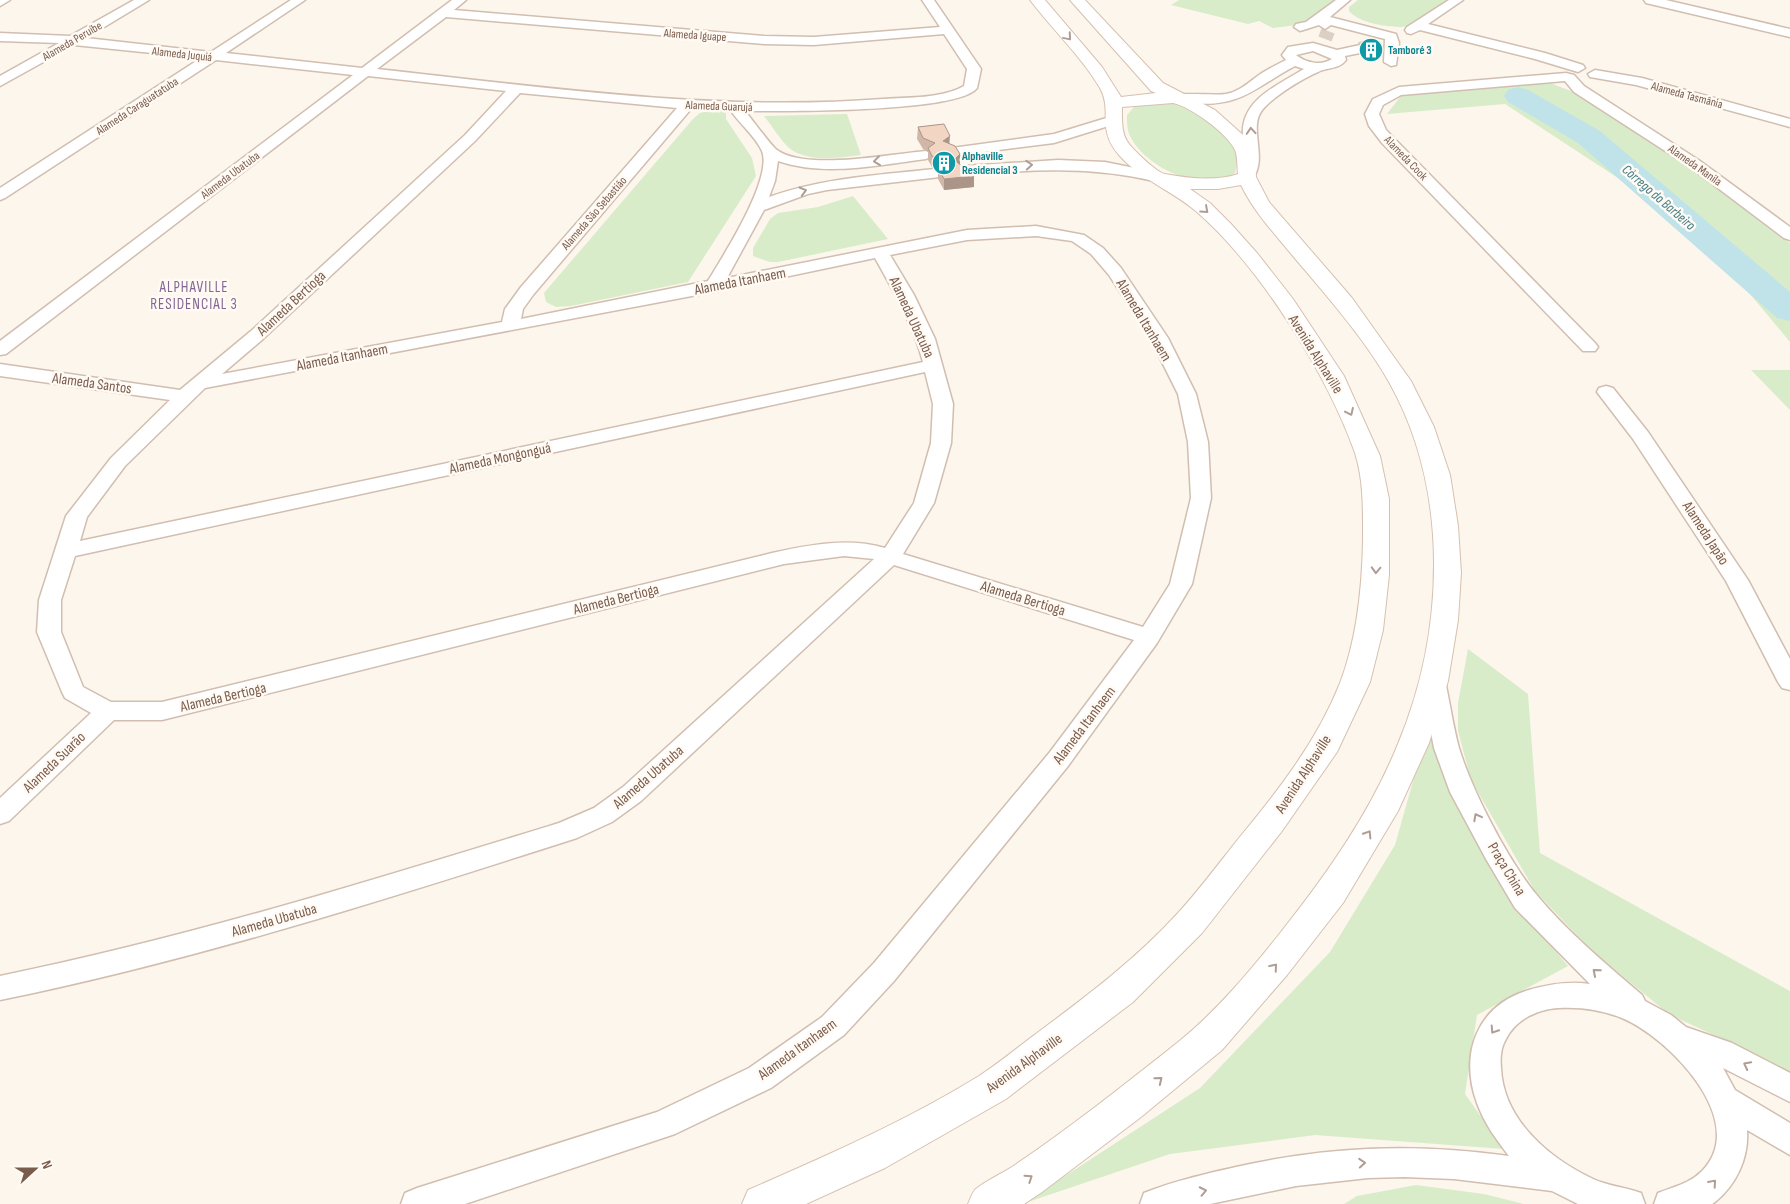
<svg xmlns="http://www.w3.org/2000/svg" width="1790" height="1204" font-family="'Sofia Sans Condensed',sans-serif">
  <rect width="100%" height="100%" fill="#fdf6ec"/>
  <g fill="#d8ecc9">
    <polygon points="1179,0 1340,0 1307,22 1297,25 1273,28 1259,21 1248,24 1171,5"/>
    <path d="M1358 0H1450C1440 7 1429 19 1418 24 1402 31 1361 25 1349 11V7Z"/>
    <polygon points="1550,83 1571,91 1725,190 1790,243 1790,342 1740,282 1621,180 1505,104 1387,114 1403,93"/>
    <path d="M1169 103C1197 110 1247 137 1235 173 1202 193 1149 170 1131 138 1127 131 1127 123 1127 115L1135 106Z"/>
    <polygon points="711,110 726,111 726,119 752,158 756,176 688,282 571,306 556,307 546,302 544,293 693,119 700,113"/>
    <path d="M847 114 861 155C839 158 806 163 788 147 779 138 772 126 764 116Z"/>
    <polygon points="853,196 888,239 778,262 770,262 753,256 753,248 770,219 778,213 818,207"/>
    <polygon points="1751,370 1790,370 1790,410"/>
    <polygon points="1468,649 1528,694 1540,853 1790,991 1790,1072 1749,1051 1670,1015 1592,951 1535,891 1471,780 1458,731 1458,703"/>
    <polygon points="1430,721 1464,821 1513,901 1568,966 1477,1015 1465,1094 1504,1149 1315,1135 1170,1154 1022,1204 1200,1088 1330,952 1395,845"/>
    <polygon points="1416,1185 1484,1194 1524,1204 1344,1204 1357,1196"/>
  </g>
  <g fill="none" stroke-linecap="round" stroke-linejoin="round">
    <polygon fill="#bfe3e8" fill-rule="evenodd" points="1518,87 1528,90 1600,131 1790,292 1790,321 1777,318 1578,143 1508,102 1504,96 1508,90"/>
    <g stroke="#dcd0c4" stroke-width="14" stroke-dasharray="14 7" stroke-linecap="butt">
      <polyline points="1325,39 1328,31"/>
      <polyline points="1360,49 1373,45"/>
    </g>
    <g stroke="#d1beb0" stroke-width="3">
      <g id="street">
        <polygon points="0,0 10,0 0,6"/>
        <path d="M134 0H149L86 38 211 52 291 0H305L226 53 362 68 452 0H466L454 10 764 36 814 37 940 27 922 0H934L981 69 977 88C958 113 783 111 745 111 751 118 772 147 777 150 805 171 891 154 926 151L933 155 926 159C878 165 825 177 778 161L775 181 769 197C823 178 878 175 935 169L940 171 943 174 940 177 827 190 808 194 764 210 727 278 967 230 1036 226 1084 235 1103 248 1121 268 1168 338 1196 394 1208 442 1211 498 1192 584 1157 643 1068 766 894 981 844 1035 771 1088 675 1134 465 1204H401L405 1193 417 1188 657 1112 749 1068 822 1017 874 963 1050 752 1134 640 894 565 641 801 612 822 577 838C387 899 196 960 0 1000V976C190 937 374 880 559 823L594 808 623 787 874 559 844 556 784 564 162 720H114L9 821 0 824V798L91 713 65 698 62 692 37 632 39 600 66 516 111 458 170 400 0 376V364L180 390 251 331 465 135 506 91 368 76 6 354 0 355V341L353 75 216 60 5 198 0 200V188L201 58 74 45 0 86V76L59 43 0 41V33L70 36ZM446 17 764 44 814 45 944 34 967 69 964 86C941 99 908 97 883 99 713 112 545 87 377 69ZM520 93 677 108 521 287 505 309 502 322 222 374 263 339 475 141ZM691 109 731 111C740 124 755 136 762 151 773 179 723 256 708 281L521 319 523 309 533 295ZM1036 236 1072 241 1091 254 1109 275 1150 338 1178 394 1188 442 1191 498 1170 584 1143 627 903 554 934 503 951 443 953 404 935 339 914 295 890 255 967 240ZM875 258C894 292 913 324 923 362L80 541 87 517 125 466 205 388 713 292ZM925 372 933 404 931 443 914 503 885 548C848 537 809 545 772 553L162 702H111L83 687 61 632V600L75 556Z"/>
        <polygon points="1336,0 1350,0 1330,17 1396,34 1399,43 1396,65 1391,66 1384,62 1385,39 1331,25 1325,29 1319,25 1300,31 1294,27 1296,24 1306,22"/>
        <polygon points="1449,0 1463,0 1428,24 1545,53 1583,65 1585,68 1578,72 1535,59 1420,30 1411,34 1407,33 1405,30 1407,27"/>
        <polygon points="1644,0 1666,0 1790,29 1790,37 1646,3"/>
        <path d="M1313 43 1337 50 1360 45 1367 49 1365 52 1345 56 1346 60C1338 70 1327 67 1318 72 1303 78 1273 97 1263 109 1247 128 1269 157 1252 180L1247 182 1239 177C1247 163 1245 151 1243 136 1240 100 1278 85 1304 69L1295 66C1252 89 1241 108 1188 103 1181 103 1171 104 1166 98 1171 91 1214 96 1226 94 1240 92 1251 80 1262 73 1270 68 1278 64 1286 60L1282 55 1288 47ZM1313 51 1332 59C1321 66 1306 63 1296 55Z"/>
        <polygon points="1595,70 1642,78 1790,119 1790,127 1636,85 1590,77 1588,74"/>
        <polygon points="1566,73 1574,75 1584,86 1700,161 1790,227 1790,240 1784,238 1690,167 1574,92 1565,81 1401,95 1383,105 1379,114 1386,130 1595,343 1598,347 1595,351 1583,351 1382,143 1369,126 1365,114 1373,99 1399,87"/>
        <polygon points="1113,116 1120,120 1118,123 1054,143 952,156 945,152 952,148 1054,134"/>
        <path d="M1058 160 1105 162 1159 173 1162 176 1154 181C1090 166 1028 169 963 176L955 171 963 166Z"/>
        <polygon points="1606,386 1613,388 1648,432 1748,580 1790,659 1790,690 1782,688 1778,682 1726,581 1633,439 1597,392 1599,388"/>
        <path d="M1433 673 1441 675 1445 681C1450 703 1453 726 1459 748 1472 791 1507 858 1535 893 1566 931 1605 963 1642 995L1645 1001 1671 1015 1686 1027 1732 1043 1790 1073V1102L1723 1068 1735 1090 1790 1123V1155L1747 1130C1749 1158 1736 1185 1715 1202L1712 1204H1654L1658 1193C1675 1186 1689 1184 1702 1171 1751 1121 1668 1037 1622 1018 1602 1010 1581 1007 1559 1008 1538 1009 1516 1019 1506 1039 1501 1047 1500 1058 1501 1068 1503 1120 1550 1159 1593 1179 1608 1186 1625 1187 1641 1193L1645 1204H1578L1552 1191 1454 1179 1404 1177 1368 1178 1296 1186 1210 1204H1140L1144 1193C1174 1181 1205 1174 1236 1167 1329 1146 1415 1143 1509 1156 1496 1139 1484 1123 1477 1103 1459 1054 1477 1005 1529 990 1550 984 1569 981 1590 984L1515 908 1486 859 1450 792 1434 748 1421 681 1425 675Z"/>
      </g>
    </g>
    <g stroke="#d6c0b0" stroke-width="2">
      <path id="secondary" d="M1030 0H1045L1102 67 1121 97 1156 93 1151 91 1070 0H1085L1163 83 1215 110 1243 135 1254 152 1256 177 1269 202 1352 298 1411 381 1434 427 1450 475 1458 526 1461 573 1458 620 1448 681 1429 743 1398 811 1343 903 1287 975 1222 1050 1141 1117 1042 1192 1024 1204H968C971 1198 972 1192 977 1188 989 1179 1003 1173 1015 1165 1071 1127 1124 1085 1177 1043 1216 1012 1250 971 1281 932 1327 874 1370 813 1398 744 1445 632 1450 490 1389 382 1365 339 1325 294 1293 256 1274 233 1254 212 1241 185L1218 189H1190L1210 203 1231 224 1257 253 1293 299 1344 376 1380 456 1389 499V575L1383 630 1370 682 1337 752 1282 831 1202 933 1133 1002 1006 1099 885 1168 806 1204H742L748 1190C826 1156 906 1121 979 1076 999 1063 1018 1047 1037 1033 1087 996 1136 959 1178 913 1200 889 1219 863 1239 838 1278 791 1317 741 1340 683 1357 639 1362 588 1363 541 1363 512 1364 481 1355 453 1327 374 1260 267 1197 212 1173 191 1141 180 1119 155 1096 129 1113 111 1100 88 1081 56 1052 29 1030 0ZM1173 103C1191 107 1227 133 1235 150 1238 157 1237 167 1238 174 1214 182 1188 178 1165 174 1157 173 1131 148 1127 141 1121 131 1122 117 1122 107Z"/>
    </g>
    <use href="#street" fill="#fff" fill-rule="evenodd"/>
    <use href="#secondary" fill="#fff" fill-rule="evenodd"/>
  </g>
  <polygon fill="#d1b7a8" points="918,127 950,144 960,164 974,187 944,190 938,179 938,170 932,167 928,160 928,152 923,149 917,139"/>
  <g fill="#aa9588">
    <polygon points="950,136 949,147 943,141"/>
    <polygon points="960,154 960,166 954,160"/>
    <polygon points="974,176 974,187 944,190 944,179"/>
  </g>
  <polygon fill="#f3d5c3" stroke="#aa9588" points="944,124 950,136 943,141 955,146 960,154 954,160 962,166 968,166 974,176 944,179 938,168 942,167 945,161 932,156 928,148 935,143 923,138 918,127"/>
  <defs><path id="oneway-chevron" d="M-2-3.5L2.5 0L-2 3.5" fill="none" stroke-width="1.6" stroke-linecap="round" stroke-linejoin="round" transform="scale(1.25)"/></defs>
  <g stroke="#af9d94">
    <use href="#oneway-chevron" transform="translate(1068 37) rotate(50)"/>
    <use href="#oneway-chevron" transform="translate(1251 131) rotate(-94)"/>
    <use href="#oneway-chevron" transform="translate(877 161) rotate(173)"/>
    <use href="#oneway-chevron" transform="translate(1029 165) rotate(-4)"/>
    <use href="#oneway-chevron" transform="translate(803 191) rotate(-16)"/>
    <use href="#oneway-chevron" transform="translate(1205 210) rotate(42)"/>
    <use href="#oneway-chevron" transform="translate(1350 412) rotate(65)"/>
    <use href="#oneway-chevron" transform="translate(1376 570) rotate(92)"/>
    <use href="#oneway-chevron" transform="translate(1477 817) rotate(-118)"/>
    <use href="#oneway-chevron" transform="translate(1368 834) rotate(-58)"/>
    <use href="#oneway-chevron" transform="translate(1274 967) rotate(-50)"/>
    <use href="#oneway-chevron" transform="translate(1596 972) rotate(-139)"/>
    <use href="#oneway-chevron" transform="translate(1494 1030) rotate(123)"/>
    <use href="#oneway-chevron" transform="translate(1747 1065) rotate(-153)"/>
    <use href="#oneway-chevron" transform="translate(1159 1080) rotate(-39)"/>
    <use href="#oneway-chevron" transform="translate(1362 1163) rotate(-4)"/>
    <use href="#oneway-chevron" transform="translate(1029 1178) rotate(-34)"/>
    <use href="#oneway-chevron" transform="translate(1713 1183) rotate(-49)"/>
    <use href="#oneway-chevron" transform="translate(1203 1191) rotate(-12)"/>
  </g>
  <defs>
    <g id="building-disc" transform="scale(1.25)"><circle r="9.5" fill="#0f9aa8" stroke="#fffaf3"/><path d="M-4-6H4V6H1V3H-1V6H-4ZM-2.5-4.3h1.7v1.8h-1.7ZM.8-4.3h1.7v1.8H.8ZM-2.5-1h1.7V.8h-1.7ZM.8-1h1.7V.8H.8Z" fill="#fff"/></g>
  </defs>
  <g fill-rule="evenodd">
    <use href="#building-disc" x="1371" y="50"/>
    <use href="#building-disc" x="944" y="163"/>
  </g>
  <g text-anchor="middle" stroke-width="5" stroke-linejoin="round" paint-order="stroke">
    <g font-size="12" fill="#7a5c4d" stroke="#fffaf3">
      <text transform="translate(695 35) rotate(4)" y="4">Alameda Iguape</text>
      <text transform="translate(72 41) rotate(-30)" y="4">Alameda Peruíbe</text>
      <text transform="translate(182 54) rotate(6)" y="4">Alameda Juquiá</text>
      <text transform="translate(1687 95) rotate(15)" y="4">Alameda Tasmânia</text>
      <text transform="translate(137 106) rotate(-33)" y="4">Alameda Caraguatatuba</text>
      <text transform="translate(719 106) rotate(2)" y="4">Alameda Guarujá</text>
      <text transform="translate(1406 158) rotate(46)" y="4">Alameda Cook</text>
      <text transform="translate(1695 165) rotate(35)" y="4">Alameda Manila</text>
      <text transform="translate(230 175) rotate(-37)" y="4">Alameda Ubatuba</text>
      <text transform="translate(594 213) rotate(-49)" y="4">Alameda São Sebastião</text>
    </g>
    <g font-size="12" font-weight="bold" fill="#0d838f" stroke="#fffaf3" text-anchor="start">
      <text x="1388" y="54">Tamboré 3</text>
      <text x="962" y="160">Alphaville<tspan x="962" dy="14">Residencial 3</tspan></text>
    </g>
    <g font-size="14" font-style="italic" fill="#437c86" stroke="#fffaf3">
      <text transform="translate(1659 197) rotate(41)" y="5">Córrego do Barbeiro</text>
    </g>
    <g font-size="15" fill="#7a5c4d" stroke="#fffaf3">
      <text transform="translate(740 281) rotate(-11)" y="5">Alameda Itanhaem</text>
      <text transform="translate(291 303) rotate(-43)" y="5">Alameda Bertioga</text>
      <text transform="translate(912 317) rotate(65)" y="5">Alameda Ubatuba</text>
      <text transform="translate(1144 320) rotate(59)" y="5">Alameda Itanhaem</text>
      <text transform="translate(1316 354) rotate(58)" y="5">Avenida Alphaville</text>
      <text transform="translate(342 357) rotate(-11)" y="5">Alameda Itanhaem</text>
      <text transform="translate(92 383) rotate(8)" y="5">Alameda Santos</text>
      <text transform="translate(500 458) rotate(-12)" y="5">Alameda Mongonguá</text>
      <text transform="translate(1706 533) rotate(57)" y="5">Alameda Japão</text>
      <text transform="translate(1023 598) rotate(17)" y="5">Alameda Bertioga</text>
      <text transform="translate(616 599) rotate(-14)" y="5">Alameda Bertioga</text>
      <text transform="translate(223 697) rotate(-13)" y="5">Alameda Bertioga</text>
      <text transform="translate(1084 725) rotate(-53)" y="5">Alameda Itanhaem</text>
      <text transform="translate(54 762) rotate(-44)" y="5">Alameda Suarão</text>
      <text transform="translate(1303 774) rotate(-57)" y="5">Avenida Alphaville</text>
      <text transform="translate(648 777) rotate(-41)" y="5">Alameda Ubatuba</text>
      <text transform="translate(1507 869) rotate(59)" y="5">Praça China</text>
      <text transform="translate(274 920) rotate(-16)" y="5">Alameda Ubatuba</text>
      <text transform="translate(797 1049) rotate(-36)" y="5">Alameda Itanhaem</text>
      <text transform="translate(1024 1063) rotate(-36)" y="5">Avenida Alphaville</text>
    </g>
    <g font-size="15" letter-spacing="1" fill="#846695" stroke="#fffaf3">
      <text x="194" y="292">ALPHAVILLE<tspan x="194" dy="17">RESIDENCIAL 3</tspan></text>
    </g>
  </g>
  <g transform="translate(35 1169) rotate(69)" stroke="#fffaf3" stroke-width="4" paint-order="stroke">
  <path d="M0-4L9 19L0 12L-9 19Z" fill="#7a5c4d"/>
  <text y="-8" font-size="14" font-weight="bold" text-anchor="middle" fill="#7a5c4d">N</text>
  </g>
</svg>
